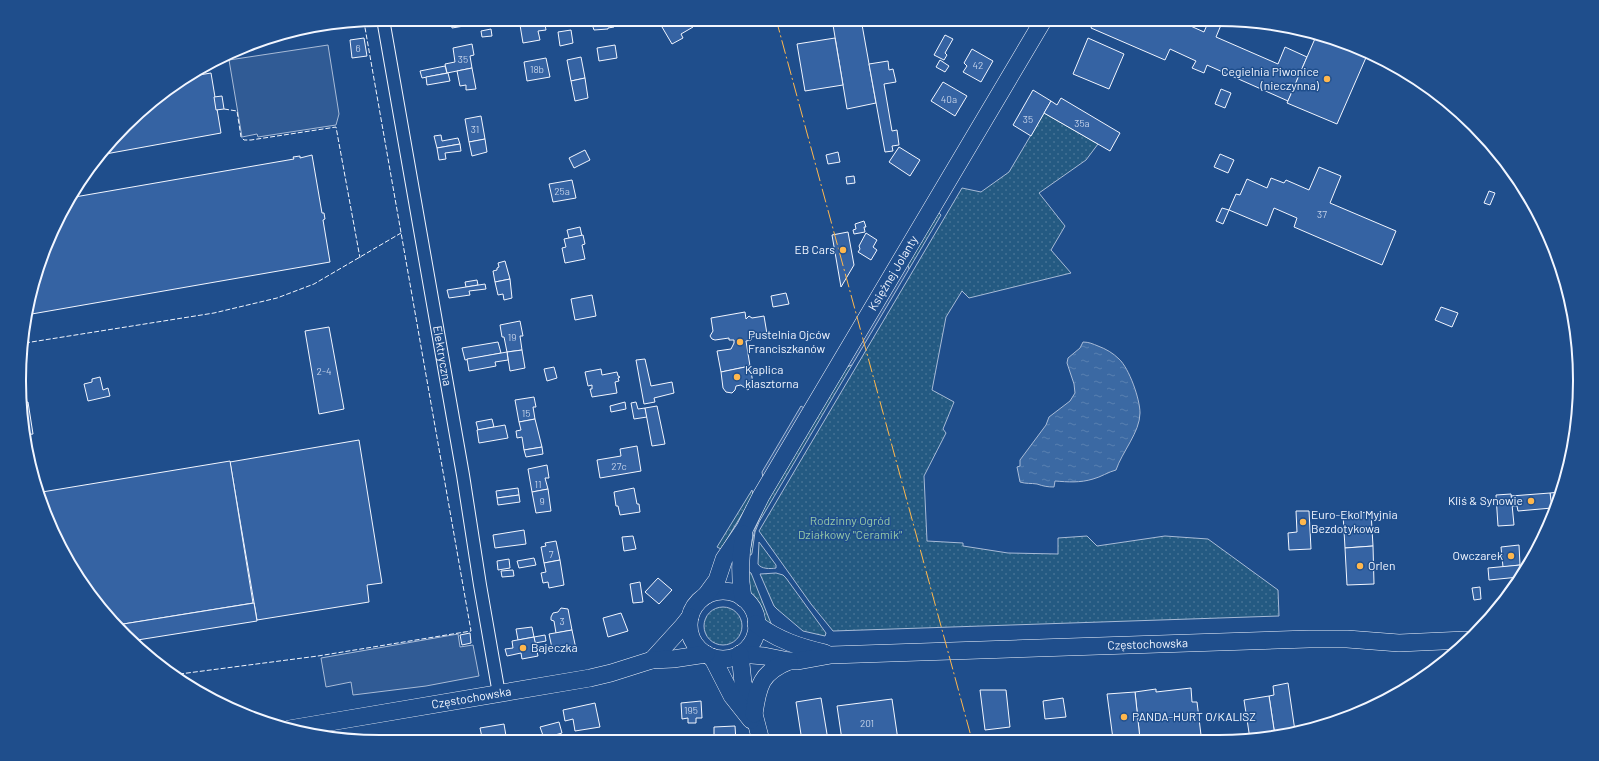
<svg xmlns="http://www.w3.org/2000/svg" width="1599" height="761" font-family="Barlow,sans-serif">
  <defs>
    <pattern id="grass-dots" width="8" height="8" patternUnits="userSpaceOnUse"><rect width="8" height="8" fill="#245a82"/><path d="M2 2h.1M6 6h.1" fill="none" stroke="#447295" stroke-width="1.8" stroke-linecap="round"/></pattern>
    <pattern id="water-ripples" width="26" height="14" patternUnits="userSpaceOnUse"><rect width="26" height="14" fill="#3b69a3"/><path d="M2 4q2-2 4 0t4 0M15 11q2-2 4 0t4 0" fill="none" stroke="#587fb1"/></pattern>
  </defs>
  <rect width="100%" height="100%" fill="#1f4e8c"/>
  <g fill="url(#grass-dots)" stroke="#a8bbd7">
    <polygon points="1044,113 1098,144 1086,160 1039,193 1065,226 1051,250 1071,273 969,298 962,291 946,317 932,390 954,402 943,429 946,433 924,476 927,541 963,543 963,546 1008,553 1058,554 1058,538 1087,536 1097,546 1165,536 1208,539 1278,590 1279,616 833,631 811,604 759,531 962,188 981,192 1009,172"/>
    <polygon points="938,212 941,215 909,269 907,263"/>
    <polygon points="852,365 759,522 755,532 752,553 751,555 749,555 755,529 768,499 846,367"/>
    <polygon points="752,490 753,496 721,549 717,547"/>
    <path d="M759 542 776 565V568C770 569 761 569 758 564Z"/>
    <path d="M746 570 751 573 772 626C768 624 764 622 761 619 749 606 748 586 746 570Z"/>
    <polygon points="776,573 783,575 786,578 826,633 825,636 803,631 777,609 774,606 760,574"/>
    <circle cx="723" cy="626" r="19"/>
  </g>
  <g fill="#305b95" stroke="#a8bbd7">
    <polygon points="328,45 339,114 336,125 258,137 257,134 242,137 229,60"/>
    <polygon points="907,263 909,269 852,365 846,367"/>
    <polygon points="801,406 804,408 763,478 762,472"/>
    <polygon points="458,634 460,647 473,645 479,676 426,686 353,695 351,682 326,687 321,658"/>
  </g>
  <path fill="url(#water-ripples)" stroke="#a8bbd7" d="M1083 342C1089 342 1093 344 1098 346 1106 349 1113 353 1119 359 1129 368 1140 399 1140 413 1140 432 1122 452 1116 470 1108 472 1101 477 1093 479 1080 483 1068 482 1055 481L1054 487C1047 487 1043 486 1037 484 1031 483 1026 484 1020 482L1017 467 1020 466V460L1046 425 1049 417 1070 401 1075 393 1074 384 1067 363 1068 358 1080 348Z"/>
  <g fill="#3563a3" stroke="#f2f6ff">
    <polygon points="446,19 463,19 464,26 452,28 451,22 447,23"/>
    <polygon points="519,19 544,19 546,30 538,31 540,40 523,43"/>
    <polygon points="583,19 613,19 614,27 608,28 608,29 594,30 592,24 584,25"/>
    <polygon points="671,19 689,19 693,27 681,34 683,38 672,44 662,27 672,20"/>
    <polygon points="832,19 861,19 876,103 847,109"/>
    <polygon points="1094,19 1175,19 1204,32 1209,20 1221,25 1216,37 1278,64 1285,47 1307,57 1288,101 1207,65 1204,73 1192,68 1196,61 1170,49 1165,60 1091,28"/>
    <polygon points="491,29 492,36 482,37 481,31"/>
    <polygon points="571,30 573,43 560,46 558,32"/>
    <polygon points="1317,34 1357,47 1368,53 1337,124 1287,103"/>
    <polygon points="945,35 953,39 945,53 947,55 944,60 934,55"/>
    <polygon points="364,38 367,56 352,58 350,40"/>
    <polygon points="835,38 843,85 805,91 797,44"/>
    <polygon points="1088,38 1124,54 1109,89 1073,74"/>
    <polygon points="472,44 474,55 470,56 472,68 447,73 445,64 455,62 453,48"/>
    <polygon points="615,45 617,58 599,61 597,48"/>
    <polygon points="972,49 993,61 981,82 963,72 967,66 964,63"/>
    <polygon points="581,57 585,78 571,81 567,60"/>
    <polygon points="546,58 550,77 527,81 524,62"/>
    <polygon points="940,60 949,66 945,72 936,67"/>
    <polygon points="888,61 889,70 893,69 896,82 884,84 892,131 897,130 899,145 892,146 893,151 885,152 869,64"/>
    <polygon points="445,66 447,73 422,78 420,71"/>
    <polygon points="472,68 476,89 466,90 466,85 460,86 457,71"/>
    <polygon points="211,73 221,133 100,155 109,142 160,94 193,76"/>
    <polygon points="448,73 450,81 427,85 426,77"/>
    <polygon points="585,78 588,98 575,101 571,81"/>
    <polygon points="943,82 967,96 955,116 931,101"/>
    <polygon points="1221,89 1231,93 1225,108 1215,104"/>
    <polygon points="1033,90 1051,101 1031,136 1013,125"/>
    <polygon points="222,96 224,109 216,110 214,97"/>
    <polygon points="1061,98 1120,133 1110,151 1044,113 1051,101 1057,105"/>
    <polygon points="481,116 485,139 469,142 465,119"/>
    <polygon points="441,135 442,141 458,138 460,144 437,148 434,136"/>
    <polygon points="485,139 487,152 472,156 469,142"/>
    <polygon points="460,144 461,151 445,153 446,159 439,160 437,148"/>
    <polygon points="899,147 920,160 910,176 889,162"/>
    <polygon points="585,150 590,160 574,168 569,158"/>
    <polygon points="838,152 840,162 828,164 826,155"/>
    <polygon points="1220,154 1234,160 1228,173 1214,167"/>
    <polygon points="312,155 322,213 324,213 325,219 323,220 330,262 26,315 26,310 69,198 294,159 293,157 300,156 300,158"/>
    <polygon points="1319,167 1341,176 1330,203 1396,231 1382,265 1294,227 1297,218 1274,208 1267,226 1229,210 1236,194 1240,195 1247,179 1267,188 1271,178 1284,183 1286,180 1309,190"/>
    <polygon points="854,176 855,183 847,184 846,177"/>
    <polygon points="572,180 576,198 553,202 549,184"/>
    <polygon points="1489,191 1495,193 1490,205 1484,203"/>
    <polygon points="1222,208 1229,210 1223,224 1216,221"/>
    <polygon points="864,221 866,227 864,227 865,232 854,234 853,230 856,229 855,224"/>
    <polygon points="580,227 582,236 569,238 567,230"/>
    <polygon points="848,232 854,265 841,287 832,235"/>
    <polygon points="866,233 877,240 873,247 877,250 871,260 858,252 860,249 859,246"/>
    <polygon points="583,235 585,244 582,245 585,259 565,263 562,248 566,247 564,239"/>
    <polygon points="505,261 510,279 495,282 493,271 497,270 497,268 499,267 498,263"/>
    <polygon points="510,279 512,298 504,300 503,294 498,295 495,282"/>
    <polygon points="477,280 478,285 466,287 465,282"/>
    <polygon points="485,284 486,289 469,291 470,295 449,298 447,290"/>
    <polygon points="786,293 789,304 773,307 771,296"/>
    <polygon points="592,295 596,316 575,320 571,299"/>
    <polygon points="1441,307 1458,313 1452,327 1435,320"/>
    <polygon points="745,312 746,319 749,316 752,318 764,316 767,334 751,337 751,340 746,341 750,366 721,372 717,351 731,349 734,343 734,340 729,340 729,338 715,340 712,339 710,336 713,331 711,318"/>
    <polygon points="520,321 523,336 520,336 522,350 507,352 504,337 502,337 500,325"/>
    <polygon points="329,327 344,409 319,414 305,331"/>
    <polygon points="498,342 501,353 465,360 462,348"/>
    <polygon points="522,350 525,368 510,371 507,352"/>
    <polygon points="507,352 508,360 495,362 496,366 469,371 467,359"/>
    <polygon points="645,359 651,386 672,382 674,393 654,398 655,402 644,404 636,360"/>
    <polygon points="750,366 753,383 748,390 741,385 736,386 735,390 732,393 726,392 723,388 721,372"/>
    <polygon points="554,367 557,378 547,381 544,369"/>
    <polygon points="601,369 602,375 617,372 618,376 620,377 618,378 619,381 615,382 617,393 592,397 590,389 592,389 592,385 588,386 585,372"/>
    <polygon points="100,377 103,390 108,388 110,396 88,401 84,384 92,382 92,379"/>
    <polygon points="534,397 536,407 533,407 535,419 519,422 515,400"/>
    <polygon points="28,402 33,434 24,435 22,428 23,403"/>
    <polygon points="625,402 626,409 611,412 610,406"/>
    <polygon points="636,402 638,409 645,408 647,417 634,419 631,403"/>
    <polygon points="657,406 665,444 652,446 645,408"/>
    <polygon points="492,419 494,427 478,430 476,422"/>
    <polygon points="535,419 542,447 524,450 522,437 517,438 516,431 521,430 519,422"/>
    <polygon points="505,425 508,438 479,443 477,430"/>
    <polygon points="359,440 382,583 367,585 369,602 257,620 230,462"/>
    <polygon points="637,446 641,471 600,478 597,460 621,456 620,449"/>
    <polygon points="542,447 543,454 526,457 524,450"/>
    <polygon points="230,461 253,603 117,625 56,541 42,492"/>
    <polygon points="547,465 549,478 545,478 548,489 532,492 528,469"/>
    <polygon points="1563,483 1557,505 1551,506 1550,493 1559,492 1558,484"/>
    <polygon points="518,488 519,495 497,498 496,491"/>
    <polygon points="634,488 637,504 639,504 640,512 620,515 618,506 616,506 614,492"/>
    <polygon points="548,489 551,511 536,513 532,492"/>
    <polygon points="1550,493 1552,508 1518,511 1517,506 1512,506 1511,496"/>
    <polygon points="1511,494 1514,525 1498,526 1496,495"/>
    <polygon points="519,495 520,502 498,505 497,498"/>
    <polygon points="1296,511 1309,511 1311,549 1289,550 1288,533 1297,532"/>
    <polygon points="1371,512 1373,546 1345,548 1343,514"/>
    <polygon points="524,530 526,544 495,548 493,535"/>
    <polygon points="633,536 636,549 624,551 622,537"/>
    <polygon points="556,541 560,560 544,563 541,547 546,546 545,543"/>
    <polygon points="1519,545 1520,565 1503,567 1501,547"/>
    <polygon points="1373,546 1374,584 1347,585 1345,548"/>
    <polygon points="534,558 536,565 519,568 517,561"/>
    <polygon points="509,559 510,568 498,570 497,561"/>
    <polygon points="560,560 564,585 549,588 548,582 543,583 541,573 546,572 544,563"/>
    <polygon points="1520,565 1521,573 1519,577 1489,580 1488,568"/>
    <polygon points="513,570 514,576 502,577 501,571"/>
    <polygon points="658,578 672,590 659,604 645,592"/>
    <polygon points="640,582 643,602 633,603 630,584"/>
    <polygon points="1480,587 1481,599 1474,600 1472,588"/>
    <polygon points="254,603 257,621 131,641 125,636 117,625"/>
    <polygon points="561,608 568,609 572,630 556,633 554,621 551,620 551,617 553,613 558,612"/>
    <polygon points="621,613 628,631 608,637 603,618"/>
    <polygon points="532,627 534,637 518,640 516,629"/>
    <polygon points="572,630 576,649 561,652 560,647 552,648 549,634"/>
    <polygon points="470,633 471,643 462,645 460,635"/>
    <polygon points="545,635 546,641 535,643 534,637"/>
    <polygon points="534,637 538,656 522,659 521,653 507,656 505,649 513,648 512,641"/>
    <polygon points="1288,683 1295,731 1275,736 1269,696 1274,695 1273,686"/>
    <polygon points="1191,688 1192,702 1197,702 1201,735 1164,739 1140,739 1135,692 1156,689 1156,692"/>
    <polygon points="980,690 1006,690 1010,727 985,730"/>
    <polygon points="1135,692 1140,739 1113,739 1107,694"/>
    <polygon points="1269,696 1275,736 1266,739 1250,739 1244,700"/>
    <polygon points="821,698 828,740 802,741 796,702"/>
    <polygon points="1063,698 1066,717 1045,719 1043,701"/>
    <polygon points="892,699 898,740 842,740 837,706"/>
    <polygon points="701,701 702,718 696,718 696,723 688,723 688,718 682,719 681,703"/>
    <polygon points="595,703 600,727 575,731 573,719 565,721 563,710"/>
    <polygon points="559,722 562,733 555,735 556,739 545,741 540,727"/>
    <polygon points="504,724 507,742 483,742 480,728"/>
    <polygon points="735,726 736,741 714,741 714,727"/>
    <polygon points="443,736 450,742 429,742 428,738"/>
    <polygon points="428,738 429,742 401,742"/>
  </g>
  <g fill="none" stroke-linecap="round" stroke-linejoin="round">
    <g stroke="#f2f6ff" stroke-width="14">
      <g id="street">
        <path id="s1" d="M383 19 463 475 480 585 499 694"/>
      </g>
    </g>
    <g stroke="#f2f6ff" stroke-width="18">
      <g id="secondary">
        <circle cx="723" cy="625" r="34"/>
        <path id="s2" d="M706 595 717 580 724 559 745 528 761 496 1044 19"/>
        <path d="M743 598C739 576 740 556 744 534"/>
        <path d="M756 624C778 640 799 647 825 653"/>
        <path id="s3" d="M740 654 764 656 789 661H798L831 655 1309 639H1347L1399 643 1465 640"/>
        <polyline points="740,654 743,683 754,714 761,741"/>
        <polyline points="712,657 732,696 751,720"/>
        <polyline points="652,660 682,627 690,617"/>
        <path d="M754 714C758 686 761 672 789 661"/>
        <path id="s4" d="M289 729 590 678 611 673 652 660 673 659 706 654"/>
      </g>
    </g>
    <use href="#street" stroke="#1f4e8c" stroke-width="12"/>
    <use href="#secondary" stroke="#1f4e8c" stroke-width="17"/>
    <g stroke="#f2f6ff" stroke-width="1" stroke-dasharray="5 2" stroke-linecap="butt">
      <polyline points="224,109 237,111 241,137 244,140 251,140 336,127 360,258"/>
      <polyline points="25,343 214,313 277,298 314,284 401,233"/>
      <polyline points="172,675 318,656 471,631 364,22"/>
    </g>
    <polyline stroke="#ffb74d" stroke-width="1" stroke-dasharray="14 3 2 3" stroke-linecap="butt" points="776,19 972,740"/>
  </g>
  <g fill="#ffb74d" stroke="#1f4e8c" stroke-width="1.5">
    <circle cx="1327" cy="79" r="4"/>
    <circle cx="843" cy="250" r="4"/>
    <circle cx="740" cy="342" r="4"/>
    <circle cx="737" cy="377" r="4"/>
    <circle cx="1531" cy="501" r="4"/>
    <circle cx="1303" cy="522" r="4"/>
    <circle cx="1511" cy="556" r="4"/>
    <circle cx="1360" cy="566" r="4"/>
    <circle cx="523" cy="648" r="4"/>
    <circle cx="1124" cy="717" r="4"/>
  </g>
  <g text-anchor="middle" stroke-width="3" stroke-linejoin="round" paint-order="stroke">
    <g font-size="10" fill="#c3d1e8">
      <text x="358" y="52">6</text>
      <text x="463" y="63">35</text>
      <text x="978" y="69">42</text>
      <text x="537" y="73">18b</text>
      <text x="949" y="103">40a</text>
      <text x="1028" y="123">35</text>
      <text x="1082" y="127">35a</text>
      <text x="475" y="133">31</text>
      <text x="562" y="195">25a</text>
      <text x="1322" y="218">37</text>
      <text x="512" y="341">19</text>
      <text x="324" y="375">2-4</text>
      <text x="526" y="417">15</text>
      <text x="619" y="470">27c</text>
      <text x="538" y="488">11</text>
      <text x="542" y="505">9</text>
      <text x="551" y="558">7</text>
      <text x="562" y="625">3</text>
      <text x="691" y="714">195</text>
      <text x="867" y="727">201</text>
    </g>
    <g font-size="12" fill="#f2f6ff" stroke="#1f4e8c" text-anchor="start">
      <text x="1319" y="76" text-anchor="end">Cegielnia Piwonice<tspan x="1319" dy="14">(nieczynna)</tspan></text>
      <text x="835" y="254" text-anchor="end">EB Cars</text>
      <text x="748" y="339">Pustelnia Ojców<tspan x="748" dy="14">Franciszkanów</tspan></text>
      <text x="745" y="374">Kaplica<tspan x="745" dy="14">klasztorna</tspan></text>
      <text x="1523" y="505" text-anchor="end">Kliś &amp; Synowie</text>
      <text x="1311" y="519">Euro-Ekol Myjnia<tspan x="1311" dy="14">Bezdotykowa</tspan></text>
      <text x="1503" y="560" text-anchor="end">Owczarek</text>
      <text x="1368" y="570">Orlen</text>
      <text x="531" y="652">Bajeczka</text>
      <text x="1132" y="721">PANDA-HURT O/KALISZ</text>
    </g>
    <g font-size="12" fill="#f2f6ff" stroke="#1f4e8c">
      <text dy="4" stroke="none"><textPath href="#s2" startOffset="373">Księżnej Jolanty</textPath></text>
      <text dy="4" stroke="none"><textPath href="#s1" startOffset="342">Elektryczna</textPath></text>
      <text dy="4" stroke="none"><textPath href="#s3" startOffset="409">Częstochowska</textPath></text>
      <text dy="4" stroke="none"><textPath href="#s4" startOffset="185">Częstochowska</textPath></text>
    </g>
    <g font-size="12" fill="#97c8a6" stroke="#1f4e8c">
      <text x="850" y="525">Rodzinny Ogród<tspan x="850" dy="14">Działkowy "Ceramik"</tspan></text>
    </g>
  </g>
  <path d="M0 0H1599V761H0ZM380 26H1219A354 354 0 0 1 1573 380V381A354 354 0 0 1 1219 735H380A354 354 0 0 1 26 381V380A354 354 0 0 1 380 26Z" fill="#1f4e8c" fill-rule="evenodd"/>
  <path fill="none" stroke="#f2f6ff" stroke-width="2" d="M380 26H1219A354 354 0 0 1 1573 380V381A354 354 0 0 1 1219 735H380A354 354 0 0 1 26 381V380A354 354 0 0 1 380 26Z"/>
</svg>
